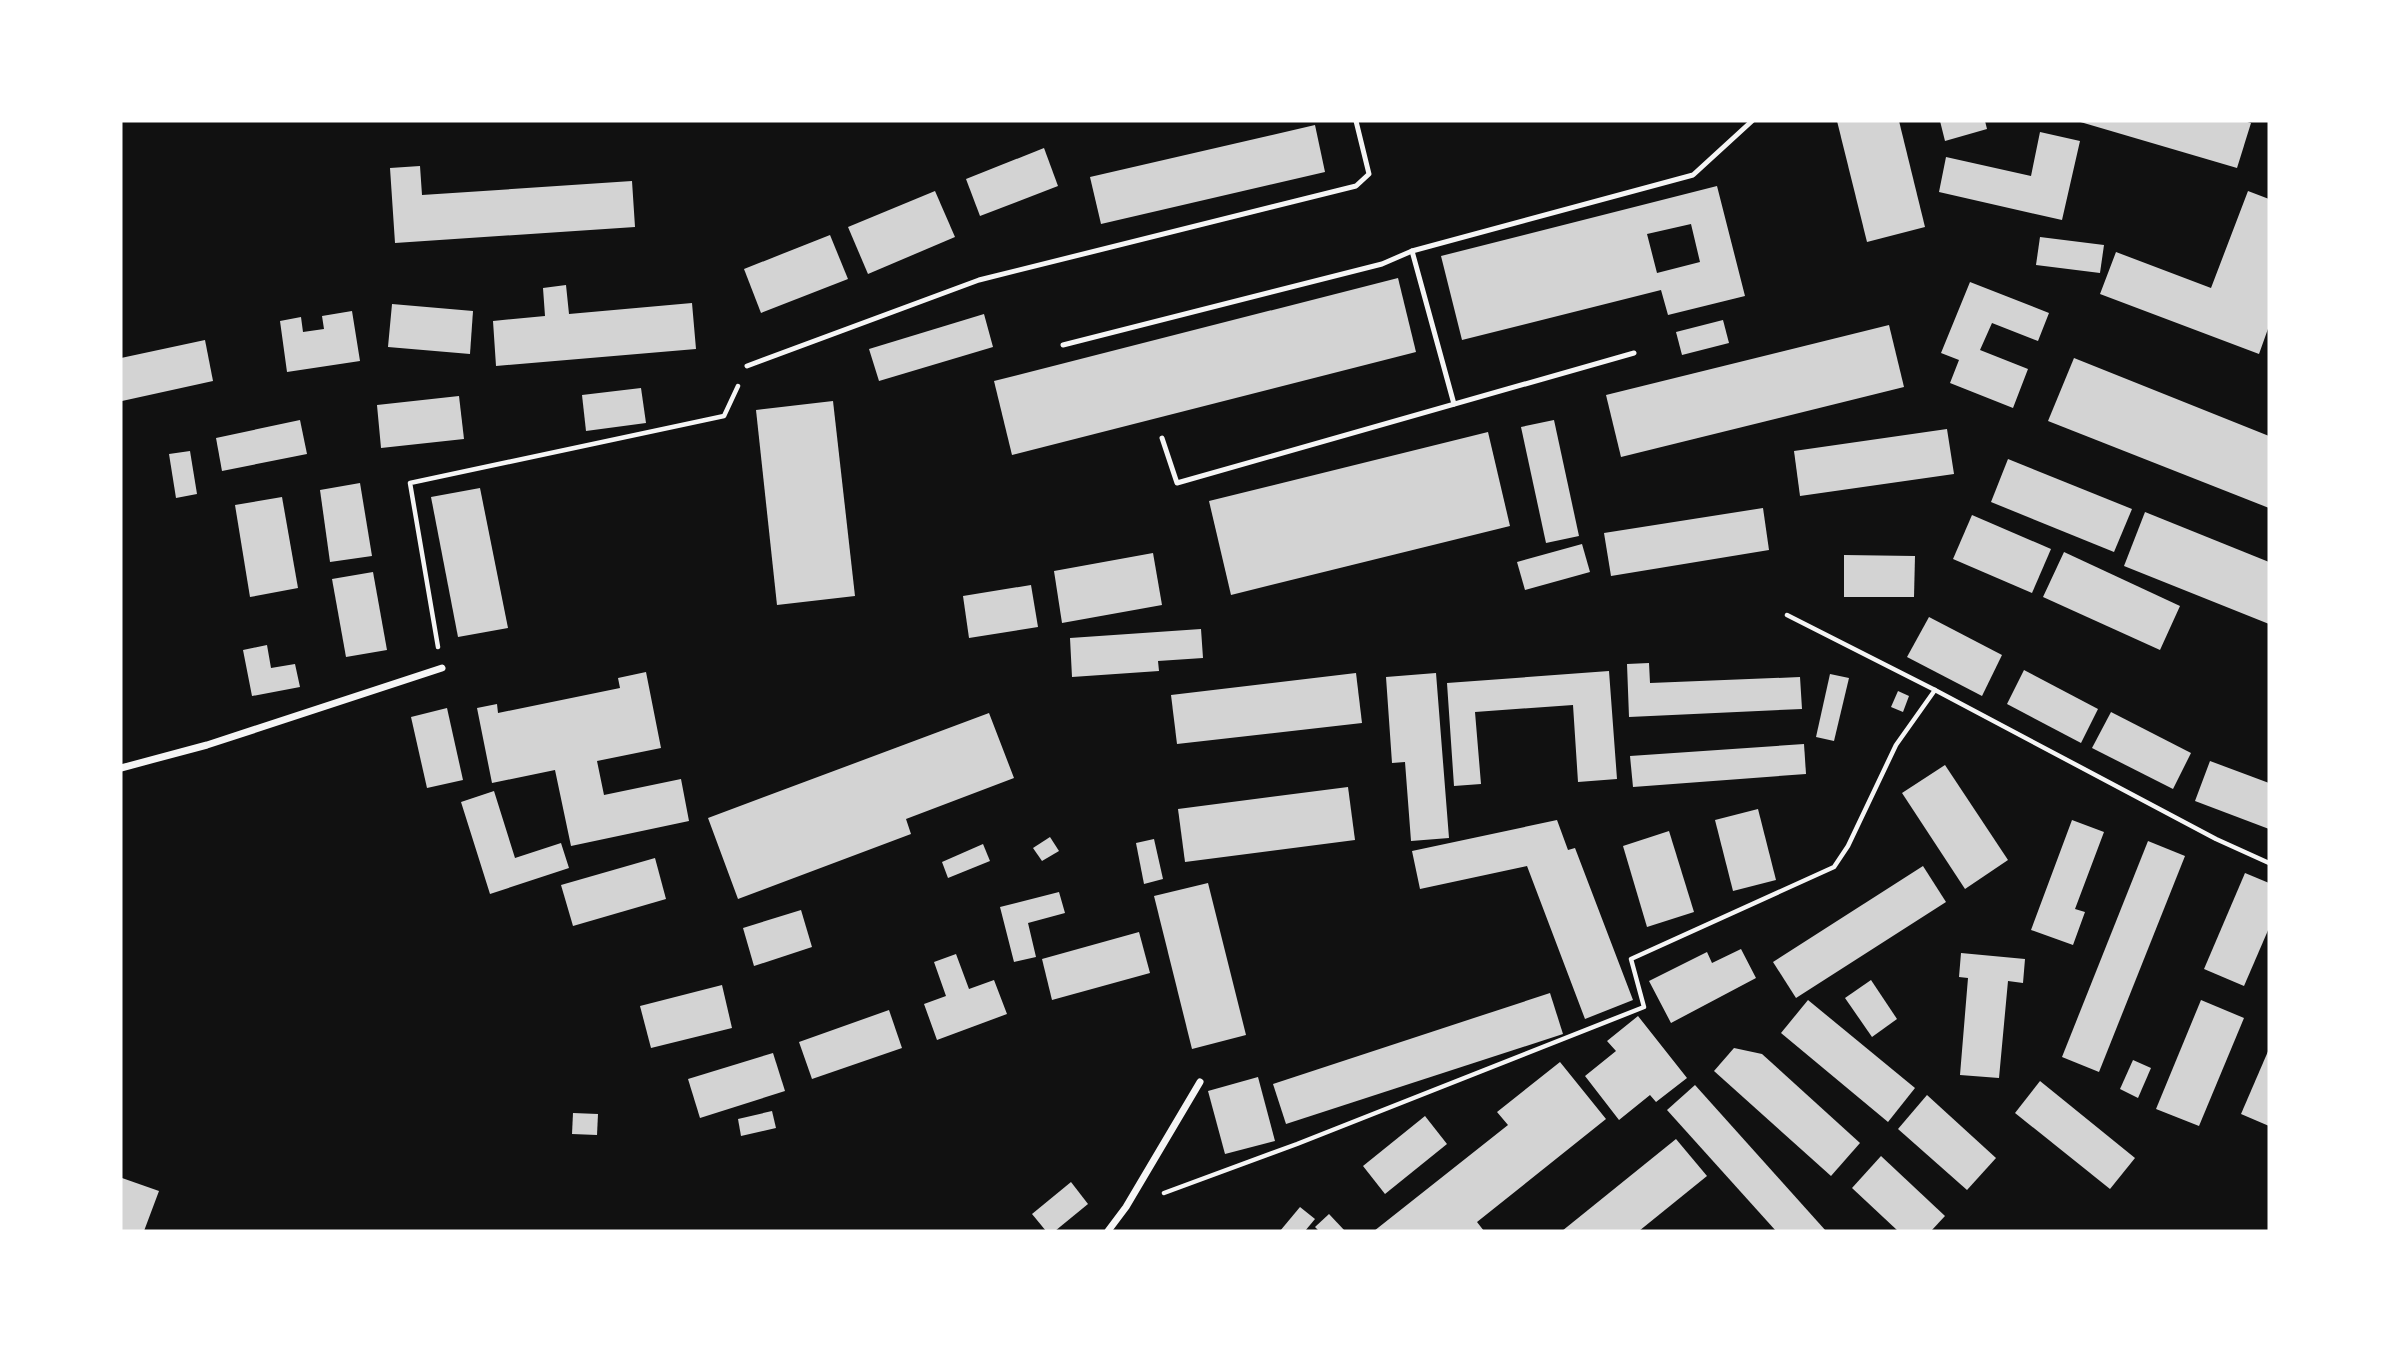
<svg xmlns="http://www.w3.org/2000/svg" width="2390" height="1352" font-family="Quicksand,sans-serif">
  <rect width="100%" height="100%" fill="#111"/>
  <g fill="#d3d3d3" fill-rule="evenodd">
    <polygon points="1837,121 1899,121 1925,227 1867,242"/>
    <polygon points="1940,121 1985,121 1987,129 1945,141"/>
    <polygon points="2077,121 2244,121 2251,123 2237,168"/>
    <polygon points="1315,125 1325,172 1101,224 1090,177"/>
    <polygon points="2040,132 2080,141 2062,220 1939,192 1946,157 2031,176"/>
    <polygon points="1044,148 1058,186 980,216 966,179"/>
    <polygon points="420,166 422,195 632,181 635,227 395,243 390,168"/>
    <path d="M1717 186 1745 296 1668 315 1661 290 1462 340 1441 256ZM1691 224 1700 262 1657 273 1647 234Z"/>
    <polygon points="935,191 955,237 868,274 848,227"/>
    <polygon points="2248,191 2269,199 2269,326 2259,354 2100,294 2116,252 2211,288"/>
    <polygon points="830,235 848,279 761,313 744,269"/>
    <polygon points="2040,237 2104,245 2100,273 2036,265"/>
    <polygon points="1398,278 1416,352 1012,455 994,381"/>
    <polygon points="1970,282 2049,313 2038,341 1992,323 1980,350 2028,369 2013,408 1950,383 1959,360 1941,353"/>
    <polygon points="566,285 569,314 692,303 696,349 496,366 493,321 545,316 543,288"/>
    <polygon points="392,304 473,311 470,354 388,347"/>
    <polygon points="352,311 360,361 287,372 280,321 301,317 303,332 324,329 322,316"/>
    <polygon points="984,314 993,347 879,381 869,349"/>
    <polygon points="1723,320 1729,343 1682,355 1676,332"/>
    <polygon points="1889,325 1904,387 1621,457 1606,395"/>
    <polygon points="205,340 213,381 122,401 121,358"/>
    <polygon points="2074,358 2269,436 2269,508 2048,421"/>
    <polygon points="641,388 646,423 586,431 582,395"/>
    <polygon points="459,396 464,439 381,448 377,405"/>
    <polygon points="833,401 855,596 777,605 756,410"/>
    <polygon points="300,420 307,454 222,471 216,438"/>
    <polygon points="1554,420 1579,536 1546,543 1521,427"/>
    <polygon points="1947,429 1954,474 1800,496 1794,451"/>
    <polygon points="1488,432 1510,526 1231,595 1209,501"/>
    <polygon points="190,451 197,494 176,498 169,454"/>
    <polygon points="2008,459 2132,509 2114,552 1991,502"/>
    <polygon points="360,483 372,556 330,562 320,490"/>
    <polygon points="480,488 508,628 458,637 431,497"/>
    <polygon points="282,497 298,588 250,597 235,505"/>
    <polygon points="1763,508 1769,550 1611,576 1604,533"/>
    <polygon points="2145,512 2269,562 2269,624 2124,566"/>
    <polygon points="1972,515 2051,549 2032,593 1953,559"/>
    <polygon points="1582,544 1590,572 1525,590 1517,562"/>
    <polygon points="2064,552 2180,606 2160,650 2043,597"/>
    <polygon points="1153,553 1162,605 1062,623 1054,571"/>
    <polygon points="1844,555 1915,556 1914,597 1844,597"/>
    <polygon points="373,572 387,650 346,657 332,579"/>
    <polygon points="1031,585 1038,627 969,638 963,596"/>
    <polygon points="1929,617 2002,655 1982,696 1907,657"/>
    <polygon points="1201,629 1203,658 1158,661 1159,671 1072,677 1070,638"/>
    <polygon points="267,645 271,668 295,664 300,687 252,696 243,650"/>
    <polygon points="1649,663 1650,683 1800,677 1802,709 1629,717 1627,664"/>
    <polygon points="2024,670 2098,709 2081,743 2007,704"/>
    <polygon points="1609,671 1617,779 1578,782 1573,705 1475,712 1481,784 1454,786 1447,683"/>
    <polygon points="646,672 661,748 597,761 604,795 681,779 689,821 571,846 555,770 492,783 477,708 497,704 498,713 620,688 618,678"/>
    <polygon points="1356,673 1362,723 1177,744 1171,695"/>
    <polygon points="1436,673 1449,838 1411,841 1405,762 1392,763 1386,677"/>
    <polygon points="1830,674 1849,678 1834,741 1816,737"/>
    <polygon points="1898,691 1909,696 1903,712 1891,707"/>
    <polygon points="447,708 463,780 427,788 411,717"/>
    <polygon points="2111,712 2191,753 2173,789 2092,748"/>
    <polygon points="989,713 1014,778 906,819 911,834 738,899 708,818"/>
    <polygon points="1804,744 1806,774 1633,787 1630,756"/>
    <polygon points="2210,761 2269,783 2269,829 2195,801"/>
    <polygon points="1945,765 2008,860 1965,889 1902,793"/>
    <polygon points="1348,787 1355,840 1185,862 1178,809"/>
    <polygon points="494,791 515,858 561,843 569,868 490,894 461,802"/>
    <polygon points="1758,809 1776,880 1733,891 1715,820"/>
    <polygon points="1557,820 1568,850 1575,848 1633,1000 1585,1019 1527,866 1420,889 1412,851"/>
    <polygon points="2072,820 2104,832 2075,909 2085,912 2073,945 2031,930"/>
    <polygon points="1669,831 1694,912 1647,927 1623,846"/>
    <polygon points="1050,837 1059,851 1042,861 1033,848"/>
    <polygon points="1154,839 1163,879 1144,884 1136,843"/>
    <polygon points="2148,841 2185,856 2099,1072 2062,1057"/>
    <polygon points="983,844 990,861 948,878 942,862"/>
    <polygon points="655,858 666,899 573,926 561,885"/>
    <polygon points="1923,866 1946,902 1796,998 1773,962"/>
    <polygon points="2245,873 2269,883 2269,928 2244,986 2204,969"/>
    <polygon points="1208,883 1246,1035 1192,1049 1154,896"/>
    <polygon points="1059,892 1065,913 1028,923 1036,957 1014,962 1000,907"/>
    <polygon points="801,910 812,947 754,966 743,928"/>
    <polygon points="1139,932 1150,973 1052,1000 1042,959"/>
    <polygon points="1741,949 1756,978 1671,1023 1649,981 1707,952 1712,963"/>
    <polygon points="1961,953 2025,959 2023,983 2008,981 1999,1078 1960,1075 1968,978 1959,977"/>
    <polygon points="956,954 969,989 994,980 1007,1014 937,1040 924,1004 946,996 934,962"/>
    <polygon points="1871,980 1897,1019 1872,1037 1845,998"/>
    <polygon points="722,985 732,1028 651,1048 640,1006"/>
    <polygon points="1550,993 1563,1034 1286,1124 1273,1084"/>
    <polygon points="1808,1000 1915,1088 1888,1122 1781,1033"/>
    <polygon points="2201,1000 2244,1018 2199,1126 2156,1109"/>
    <polygon points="889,1010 902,1048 812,1079 799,1042"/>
    <polygon points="1638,1016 1687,1078 1656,1102 1650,1095 1619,1120 1585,1076 1616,1051 1607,1041"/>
    <polygon points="1734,1048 1762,1054 1860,1143 1831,1176 1714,1071"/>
    <polygon points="2269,1049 2269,1126 2241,1114"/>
    <polygon points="773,1053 785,1091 700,1118 688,1079"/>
    <polygon points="2133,1060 2151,1068 2138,1098 2120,1089"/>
    <polygon points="1560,1062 1606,1119 1477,1222 1484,1231 1374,1231 1508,1125 1497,1112"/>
    <polygon points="1258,1077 1275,1141 1225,1154 1208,1091"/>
    <polygon points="2040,1081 2135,1158 2110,1189 2015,1113"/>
    <polygon points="1695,1085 1826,1231 1776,1231 1667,1110"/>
    <polygon points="1927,1095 1996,1158 1967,1190 1898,1129"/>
    <polygon points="772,1111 776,1128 741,1136 738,1119"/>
    <polygon points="573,1113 598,1114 597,1135 572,1134"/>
    <polygon points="1425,1116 1447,1144 1385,1194 1363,1166"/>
    <polygon points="1676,1139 1707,1176 1639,1231 1562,1231"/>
    <polygon points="1881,1156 1945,1216 1931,1231 1898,1231 1852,1188"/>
    <polygon points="122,1178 159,1191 144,1231 121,1231"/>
    <polygon points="1071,1182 1088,1204 1055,1231 1046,1231 1032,1214"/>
    <polygon points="1300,1207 1315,1219 1305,1231 1280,1231"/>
    <polygon points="1329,1214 1345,1231 1319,1231 1315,1227"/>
  </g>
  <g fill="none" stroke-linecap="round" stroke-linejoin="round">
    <g stroke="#f5f5f5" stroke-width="4.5">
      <polyline points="1787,615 1935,690 2216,839 2269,863"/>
      <polyline points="438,647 410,483 724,416 738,386"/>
      <polyline points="1164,1193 1297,1144 1644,1007 1631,959 1834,867 1848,846 1896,745 1935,690"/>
    </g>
    <g stroke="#f5f5f5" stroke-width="5">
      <polyline points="1412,251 1454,404"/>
      <polyline points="1063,345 1382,264 1412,251 1693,175 1752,121"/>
      <polyline points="747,366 979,280 1356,186 1369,174 1356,121"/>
      <polyline points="1162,438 1177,483 1634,353"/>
    </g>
    <g stroke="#f5f5f5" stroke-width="7">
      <polyline points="121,768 207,745 442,668"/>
      <polyline points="1108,1231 1126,1207 1200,1082"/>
    </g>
  </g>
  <rect width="2390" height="1352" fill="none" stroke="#ffffff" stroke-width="245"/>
</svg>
